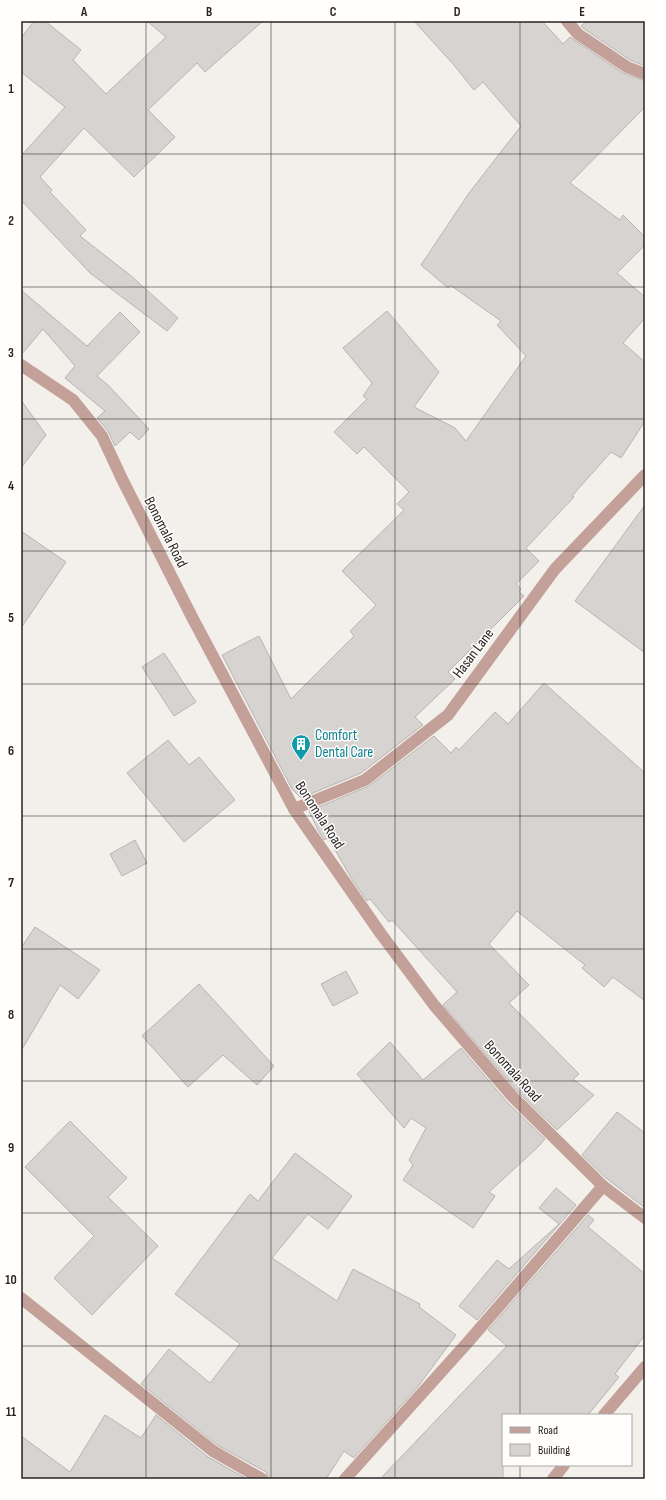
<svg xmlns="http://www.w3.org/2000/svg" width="666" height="1500" font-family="'Sofia Sans Condensed',sans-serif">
  <rect width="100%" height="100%" fill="#f3f0ec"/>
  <g fill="#d7d3d0" stroke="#b8b4b1">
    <polygon points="34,21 45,21 81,50 73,60 106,94 166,37 147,21 263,21 205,72 197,63 148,110 175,137 134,177 84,128 40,177 52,190 50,192 86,230 80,236 130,275 178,318 167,331 90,273 21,200 21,156 65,107 21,72 21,38"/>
    <polygon points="414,21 542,21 563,44 570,37 623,73 645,81 645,107 570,183 620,220 623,215 645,237 645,245 617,273 645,297 645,318 623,343 645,362 645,421 621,458 611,452 572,496 574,497 526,548 539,561 516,584 521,589 519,592 524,596 448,672 455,679 415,717 423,725 361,773 301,798 292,789 222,655 259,636 291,699 354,636 350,631 376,605 342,571 404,510 397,504 409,492 364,447 357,454 334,432 367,399 363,396 372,383 343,348 387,311 439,372 414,407 455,428 466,441 526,356 497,325 501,321 450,285 448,288 421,265 469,193 521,126 483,82 474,90 453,64"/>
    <polygon points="587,21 645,21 645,66 630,60 583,28 581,26"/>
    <polygon points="21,290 87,346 120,312 140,332 97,376 108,385 149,429 139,440 130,432 115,446 108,431 97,418 105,411 65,378 75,366 43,329 21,355"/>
    <polygon points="21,400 46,435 21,468"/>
    <polygon points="645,505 645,653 575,601"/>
    <polygon points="21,531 66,562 21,628"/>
    <polygon points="164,653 196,702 174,716 142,667"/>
    <polygon points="544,683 645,773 645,1001 613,977 604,987 582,968 585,965 517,911 489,944 529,985 509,1003 579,1074 573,1079 594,1095 557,1130 518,1092 443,1005 457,992 392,920 389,922 370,899 367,901 353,881 328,838 324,840 318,830 309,811 369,786 434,736 451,753 456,747 459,750 495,712 508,724"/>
    <polygon points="168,740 189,765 199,757 235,800 184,842 127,773"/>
    <polygon points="135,840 147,863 122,876 110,854"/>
    <polygon points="35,927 100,970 78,999 60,985 21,1051 21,948"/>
    <polygon points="346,971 358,993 333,1006 321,984"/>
    <polygon points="199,984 274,1066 257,1085 223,1055 188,1087 142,1036"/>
    <polygon points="390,1042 423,1080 461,1048 507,1102 545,1139 539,1146 489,1192 495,1196 473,1228 403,1180 413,1165 409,1160 426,1128 411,1118 404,1128 357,1074"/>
    <polygon points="617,1112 645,1133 645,1208 606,1178 582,1155"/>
    <polygon points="70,1121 127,1178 108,1197 158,1246 92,1315 54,1278 94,1236 25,1167"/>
    <polygon points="295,1153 352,1196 328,1229 308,1214 272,1258 337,1301 353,1269 420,1304 419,1307 456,1335 417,1388 354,1458 344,1451 326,1479 269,1479 266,1472 217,1445 141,1384 169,1349 210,1383 240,1344 175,1294 250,1194 258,1201"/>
    <polygon points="556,1188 576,1205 477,1320 459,1306 497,1260 509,1269 559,1224 539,1208"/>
    <polygon points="588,1215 594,1220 588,1227 645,1274 645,1335 615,1374 619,1377 588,1415 503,1415 503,1479 380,1479 507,1346 488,1330"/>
    <polygon points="105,1415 141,1438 156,1415 208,1457 247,1479 21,1479 21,1436 70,1472"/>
  </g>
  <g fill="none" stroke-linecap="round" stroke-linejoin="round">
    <g stroke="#c3a199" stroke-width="12">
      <polyline points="567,21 578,34 627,67 645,74"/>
      <polyline points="294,809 365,780 448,715 555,569 645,475"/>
      <polyline points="21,1298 213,1451 262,1479"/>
      <polyline points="604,1415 645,1367"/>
      <polyline points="345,1479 468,1342 603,1186"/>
      <polyline points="553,1479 564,1465"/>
    </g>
    <polyline stroke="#c3a199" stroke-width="12" points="21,365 73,400 102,436 122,479 192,617 294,809 381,934 434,1005 513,1097 603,1186 645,1218"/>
  </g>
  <path fill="none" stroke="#262524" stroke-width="1" stroke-opacity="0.55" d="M146 21V1479M271 21V1479M395 21V1479M520 21V1415M21 154H645M21 287H645M21 419H645M21 551H645M21 684H645M21 816H645M21 949H645M21 1081H645M21 1213H645M21 1346H645M520 1465V1479"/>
  <defs>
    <g id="building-pin" transform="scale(1)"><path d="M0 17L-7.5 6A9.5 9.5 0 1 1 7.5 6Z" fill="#0f9aa8" stroke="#fffefd"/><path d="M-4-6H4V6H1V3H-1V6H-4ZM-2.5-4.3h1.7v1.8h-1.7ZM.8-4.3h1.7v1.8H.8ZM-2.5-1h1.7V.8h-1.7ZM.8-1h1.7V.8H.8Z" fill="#fff"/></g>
  </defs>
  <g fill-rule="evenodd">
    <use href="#building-pin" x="301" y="744"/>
  </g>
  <g text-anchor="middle" stroke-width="3" stroke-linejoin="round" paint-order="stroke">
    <g font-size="15" fill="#262524" stroke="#fffefd">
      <text transform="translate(166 532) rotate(63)" y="5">Bonomala Road</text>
      <text transform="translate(473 653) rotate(-53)" y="5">Hasan Lane</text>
      <text transform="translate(320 815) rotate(57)" y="5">Bonomala Road</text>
      <text transform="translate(513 1071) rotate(48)" y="5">Bonomala Road</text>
    </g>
    <g font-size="15" fill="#0d838f" stroke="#fffefd" text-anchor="start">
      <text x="315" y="740">Comfort<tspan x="315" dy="17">Dental Care</tspan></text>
    </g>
  </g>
  <rect width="666" height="1500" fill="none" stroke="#fffefd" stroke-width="44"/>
  <rect x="502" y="1414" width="130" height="52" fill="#fffefd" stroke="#a8a7a6"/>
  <rect x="510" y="1427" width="20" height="6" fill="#c3a199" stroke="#a8a7a6"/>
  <text x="538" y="1434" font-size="12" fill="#262524">Road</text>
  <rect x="510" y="1444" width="20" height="12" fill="#d7d3d0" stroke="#a8a7a6"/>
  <text x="538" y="1454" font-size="12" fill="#262524">Building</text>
  <rect x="22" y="22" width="622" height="1456" fill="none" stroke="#262524" stroke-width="1.5"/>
  <g font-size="13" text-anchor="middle" font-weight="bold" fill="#262524">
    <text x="84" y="16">A</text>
    <text x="209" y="16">B</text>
    <text x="333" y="16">C</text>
    <text x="457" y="16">D</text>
    <text x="582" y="16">E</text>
    <text x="11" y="93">1</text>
    <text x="11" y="225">2</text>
    <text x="11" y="357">3</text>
    <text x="11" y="490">4</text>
    <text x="11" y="622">5</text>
    <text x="11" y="755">6</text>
    <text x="11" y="887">7</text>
    <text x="11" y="1019">8</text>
    <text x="11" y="1152">9</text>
    <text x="11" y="1284">10</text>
    <text x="11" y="1416">11</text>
  </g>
</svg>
